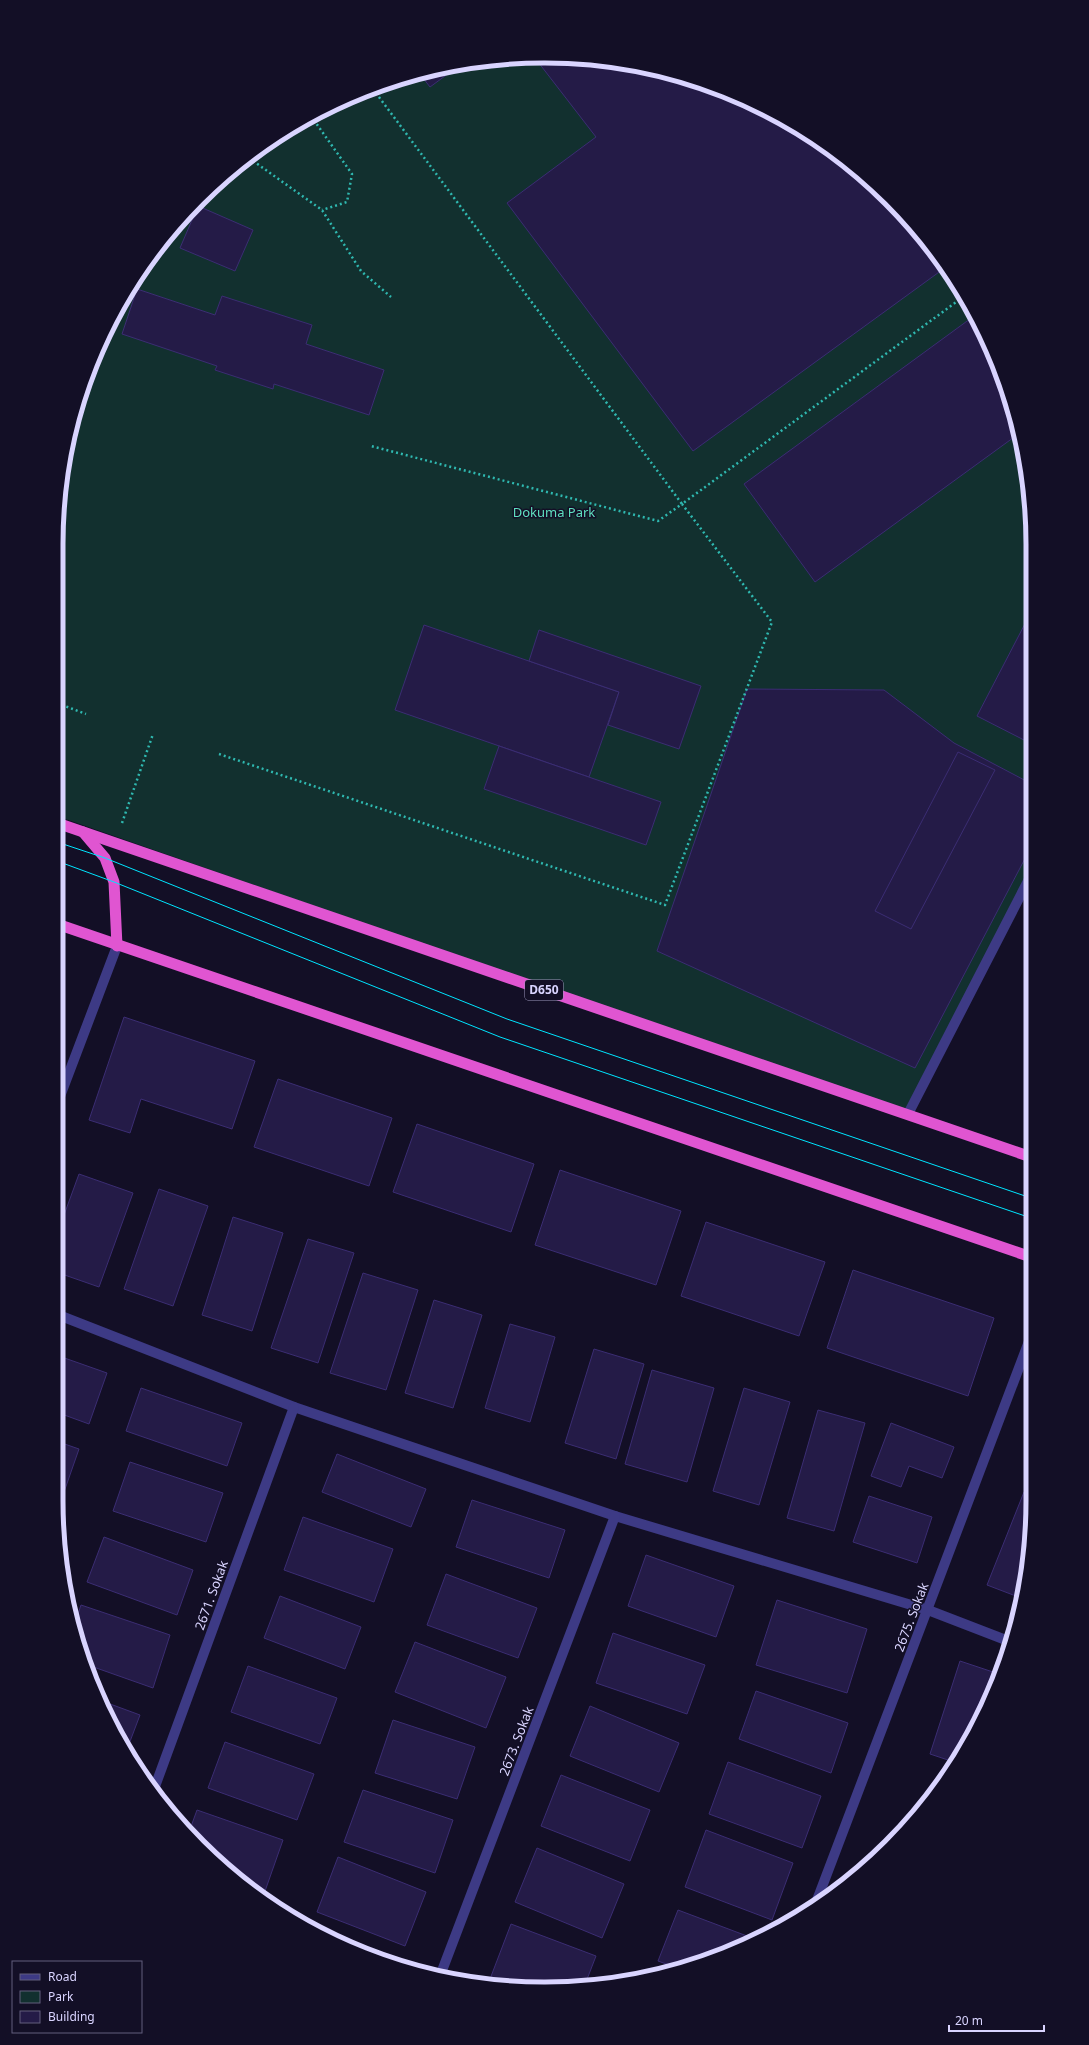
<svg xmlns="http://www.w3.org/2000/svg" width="1089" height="2045" font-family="'Noto Sans',sans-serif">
  <rect width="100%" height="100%" fill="#130f26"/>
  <polygon fill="#12302f" points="577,57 671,73 761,106 866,177 951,273 996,358 1029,481 1030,874 908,1114 57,816 57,513 73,418 106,328 157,247 223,177 300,121 388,82 481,60"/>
  <g fill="#241b47" stroke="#3b2d73">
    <polygon points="577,57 671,73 761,106 866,177 946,267 693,451 507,203 596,137 535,58"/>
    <polygon points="460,65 430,87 420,74"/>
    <polygon points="198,206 253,230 235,271 180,248"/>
    <polygon points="137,289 215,315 222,296 312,325 306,344 384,370 369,415 274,384 273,389 215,370 217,366 122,334"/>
    <polygon points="974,316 996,358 1017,435 815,582 744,484"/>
    <polygon points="1029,616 1030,729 1024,740 977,716"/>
    <polygon points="424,625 619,692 589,777 395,710"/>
    <polygon points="539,630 701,686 679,749 608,725 619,692 529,661"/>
    <polygon points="747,689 884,690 954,743 1030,783 1030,849 915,1068 657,951"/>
    <polygon points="499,746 661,802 646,845 484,789"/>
    <polygon points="958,752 995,770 911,929 875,911"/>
    <polygon points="124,1017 255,1061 232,1129 141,1099 130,1133 89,1120"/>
    <polygon points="278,1079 392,1118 369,1186 254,1147"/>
    <polygon points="417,1124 534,1164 511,1232 393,1192"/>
    <polygon points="560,1170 681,1211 656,1285 535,1245"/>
    <polygon points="79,1174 133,1193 99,1287 56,1272 56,1237"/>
    <polygon points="159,1189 208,1206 173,1306 124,1289"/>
    <polygon points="233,1217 283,1233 252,1331 202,1315"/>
    <polygon points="706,1222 825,1262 799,1336 681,1296"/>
    <polygon points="308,1239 354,1253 318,1363 271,1348"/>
    <polygon points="853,1270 994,1318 968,1396 827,1348"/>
    <polygon points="363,1273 418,1290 386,1390 330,1373"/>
    <polygon points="434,1300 482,1315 453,1408 405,1393"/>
    <polygon points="510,1324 555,1337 530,1422 485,1408"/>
    <polygon points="594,1349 644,1364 616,1459 565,1443"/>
    <polygon points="56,1355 107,1373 89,1424 56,1412"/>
    <polygon points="652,1370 714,1388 687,1482 625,1464"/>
    <polygon points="141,1388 242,1423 227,1466 126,1431"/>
    <polygon points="744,1388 790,1402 759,1505 713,1491"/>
    <polygon points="818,1410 865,1423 834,1531 787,1518"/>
    <polygon points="891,1423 954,1447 942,1478 909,1466 901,1487 871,1476"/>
    <polygon points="56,1441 79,1449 64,1492 56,1489"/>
    <polygon points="337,1454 426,1489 411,1527 322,1492"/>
    <polygon points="130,1462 223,1493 206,1542 113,1511"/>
    <polygon points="1024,1492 1032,1495 1032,1532 1021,1598 987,1585"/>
    <polygon points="869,1496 932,1517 917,1563 853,1542"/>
    <polygon points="472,1500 565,1530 549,1578 456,1547"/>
    <polygon points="303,1517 393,1549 374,1602 284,1570"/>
    <polygon points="104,1537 193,1570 177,1615 87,1582"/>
    <polygon points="646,1555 734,1586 716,1637 628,1606"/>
    <polygon points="446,1574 537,1608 518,1658 427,1625"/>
    <polygon points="280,1596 361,1627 345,1669 264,1638"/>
    <polygon points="777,1600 867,1629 847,1693 756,1665"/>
    <polygon points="81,1605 170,1635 153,1688 85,1664 74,1626"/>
    <polygon points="613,1633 705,1665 687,1714 596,1683"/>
    <polygon points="415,1642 506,1677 486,1728 395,1692"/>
    <polygon points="960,1661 999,1674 983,1717 954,1762 930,1754"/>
    <polygon points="248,1666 337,1698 320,1744 231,1712"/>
    <polygon points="756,1691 848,1723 831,1773 739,1739"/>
    <polygon points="102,1701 140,1715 126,1752 121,1745"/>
    <polygon points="590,1706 679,1743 659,1792 570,1756"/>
    <polygon points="393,1720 475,1747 457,1799 375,1773"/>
    <polygon points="225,1742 314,1774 297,1820 208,1788"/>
    <polygon points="728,1762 821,1796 802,1848 709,1814"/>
    <polygon points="561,1775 650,1810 630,1861 541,1826"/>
    <polygon points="363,1790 453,1820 435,1873 344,1842"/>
    <polygon points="197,1810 283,1840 264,1894 251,1889 222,1868 189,1832"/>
    <polygon points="905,1820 910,1822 901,1831"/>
    <polygon points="706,1830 793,1863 772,1920 685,1887"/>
    <polygon points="537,1848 624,1884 602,1938 515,1902"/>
    <polygon points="338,1857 426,1892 405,1946 317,1912"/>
    <polygon points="678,1910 755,1939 732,1952 680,1969 658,1961"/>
    <polygon points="511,1924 596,1956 584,1987 515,1988 490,1979"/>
  </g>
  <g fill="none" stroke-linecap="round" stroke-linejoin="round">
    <g stroke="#2fb8b0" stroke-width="2.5" stroke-dasharray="2 3" stroke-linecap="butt">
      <polyline points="373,89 682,504 963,297"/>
      <polyline points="311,116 352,174 347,202 322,210"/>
      <polyline points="249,158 322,210 361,271 391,297"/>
      <polyline points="57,703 86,714"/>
      <polyline points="219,754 665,905 772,622 682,504 658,521 371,446"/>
      <polyline points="122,823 153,734"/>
    </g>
    <g stroke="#3d3a85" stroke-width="10">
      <polyline points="908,1114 1030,877"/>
      <polyline points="56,1314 294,1407 615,1516 928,1610 1011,1642"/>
      <polyline points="153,1792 294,1407"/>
      <polyline points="814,1908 1031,1336"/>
      <polyline points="440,1976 615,1516"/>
    </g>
    <polyline stroke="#3d3a85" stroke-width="10" points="56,1107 117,946"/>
    <g stroke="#e055d1" stroke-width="11">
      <polyline points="57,823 1031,1157"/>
      <polyline points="83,832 105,858 114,882 117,946"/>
      <polyline points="57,924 1031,1257"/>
    </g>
    <g stroke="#00e5ff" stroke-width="1">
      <polyline points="57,842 105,858 507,1019 1031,1198"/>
      <polyline points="57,861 114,882 500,1037 1031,1218"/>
    </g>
  </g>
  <g text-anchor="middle" stroke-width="3" stroke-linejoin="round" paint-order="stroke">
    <rect fill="#130f26" stroke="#9e99be" stroke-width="1" x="525" y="980" width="38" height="20" rx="3"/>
    <g font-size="12" font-weight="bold" fill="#d9d4ff">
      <text x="544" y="994">D650</text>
    </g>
    <g font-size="13" fill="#5fe0c0" stroke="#130f26">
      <text x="554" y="517">Dokuma Park</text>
    </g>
    <g font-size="13" fill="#d9d4ff" stroke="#130f26">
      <text transform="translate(211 1595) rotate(-70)" y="5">2671. Sokak</text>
      <text transform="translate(911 1617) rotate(-69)" y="5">2675. Sokak</text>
      <text transform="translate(516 1741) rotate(-69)" y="5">2673. Sokak</text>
    </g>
  </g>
  <path d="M0 0H1089V2045H0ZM544 63H545A481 481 0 0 1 1026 544V1501A481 481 0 0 1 545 1982H544A481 481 0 0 1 63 1501V544A481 481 0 0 1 544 63Z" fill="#130f26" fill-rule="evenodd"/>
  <path fill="none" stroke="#d9d4ff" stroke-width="5" d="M544 63H545A481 481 0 0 1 1026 544V1501A481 481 0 0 1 545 1982H544A481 481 0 0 1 63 1501V544A481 481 0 0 1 544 63Z"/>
  <rect x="12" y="1961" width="130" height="72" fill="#130f26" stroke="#625e7d"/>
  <rect x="20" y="1974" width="20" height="6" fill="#3d3a85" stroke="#625e7d"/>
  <text x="48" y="1981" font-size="12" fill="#d9d4ff">Road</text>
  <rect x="20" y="1991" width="20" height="12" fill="#12302f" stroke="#625e7d"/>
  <text x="48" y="2001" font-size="12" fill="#d9d4ff">Park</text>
  <rect x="20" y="2011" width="20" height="12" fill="#241b47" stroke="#625e7d"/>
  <text x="48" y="2021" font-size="12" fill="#d9d4ff">Building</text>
  <path d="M949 2025v6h95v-6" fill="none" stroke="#d9d4ff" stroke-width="2"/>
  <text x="955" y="2025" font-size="12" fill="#d9d4ff" stroke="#130f26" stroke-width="3" paint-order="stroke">20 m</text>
</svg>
